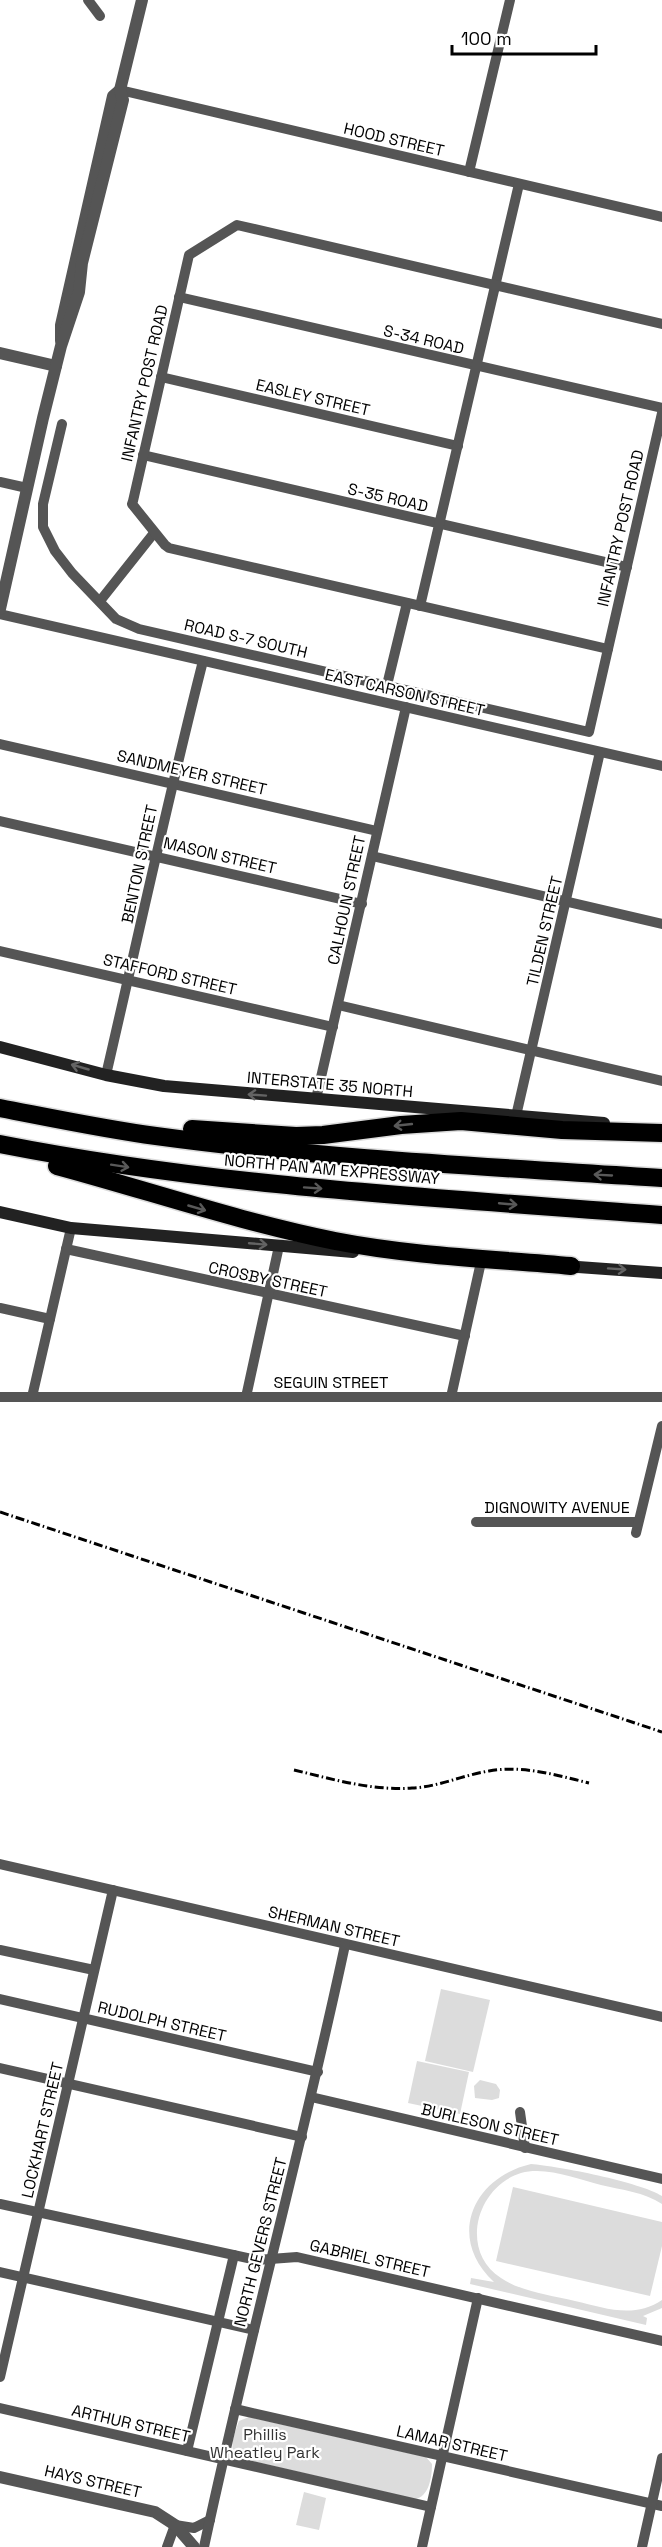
<svg xmlns="http://www.w3.org/2000/svg" width="662" height="2547" font-family="'Space Grotesk',sans-serif">
  <rect width="100%" height="100%" fill="#fff"/>
  <g fill="#dcdcdc">
    <polygon points="441,1989 490,2000 473,2072 425,2061"/>
    <polygon points="417,2061 469,2072 460,2114 408,2103"/>
    <polygon points="480,2080 496,2084 500,2090 499,2098 492,2100 475,2098 474,2086"/>
    <path d="M531 2164C558 2166 640 2182 662 2196V2204C644 2192 622 2190 601 2185 577 2179 546 2166 521 2173 476 2187 459 2251 501 2278 522 2292 550 2295 575 2301 605 2308 634 2319 662 2300V2308L643 2316 647 2318 646 2325 470 2284 471 2278 494 2282C447 2239 471 2178 531 2164Z"/>
    <polygon points="513,2187 662,2222 662,2246 650,2296 496,2261"/>
    <path d="M249 2417 426 2457 432 2464C432 2477 429 2497 415 2499L235 2457C229 2447 235 2432 239 2421Z"/>
    <polygon points="304,2492 326,2498 319,2530 296,2525"/>
  </g>
  <g fill="none" stroke-linecap="round" stroke-linejoin="round">
    <g stroke="#dbdbdb" stroke-width="21">
      <g id="motorway">
        <path d="M0 1108C52 1118 104 1129 156 1136 324 1159 493 1167 662 1178"/>
        <polyline points="192,1129 296,1136 323,1135 401,1125 461,1121 562,1130 662,1133"/>
        <path d="M0 1144C218 1187 441 1198 662 1215"/>
        <path d="M57 1166C150 1191 240 1222 335 1241 412 1256 493 1259 571 1266"/>
      </g>
    </g>
    <g stroke="#555" stroke-width="10">
      <polyline points="88,0 100,16"/>
      <polyline points="120,90 662,217"/>
      <polyline points="469,172 510,0"/>
      <polyline points="179,297 662,408"/>
      <polyline points="161,377 458,446"/>
      <polyline points="62,424 43,504 43,527 55,551 72,573 116,619 139,629 589,732 662,413"/>
      <polyline points="143,455 627,567"/>
      <polyline points="0,482 27,488"/>
      <polyline points="100,601 154,533"/>
      <polyline points="420,606 519,184"/>
      <polyline points="0,614 662,766"/>
      <polyline points="608,649 169,548 165,545 132,504 133,501 189,255 237,225 662,324"/>
      <polyline points="387,685 407,603"/>
      <polyline points="0,744 377,831"/>
      <polyline points="0,821 362,904"/>
      <polyline points="372,856 662,924"/>
      <polyline points="0,951 333,1027"/>
      <polyline points="338,1005 662,1081"/>
      <path d="M106 1075C138 937 168 798 203 661"/>
      <polyline points="316,1099 406,707"/>
      <polyline points="516,1116 600,752"/>
      <polyline points="66,1249 465,1336"/>
      <polyline points="0,1308 50,1319"/>
      <polyline points="0,1397 662,1397"/>
      <polyline points="32,1397 71,1228"/>
      <polyline points="246,1397 279,1246"/>
      <polyline points="451,1397 481,1262"/>
      <polyline points="476,1522 638,1522"/>
      <polyline points="636,1533 662,1426"/>
      <polyline points="0,1864 662,2017"/>
      <polyline points="0,1950 94,1970"/>
      <polyline points="0,1999 318,2072"/>
      <polyline points="0,2068 302,2137"/>
      <polyline points="311,2097 662,2179"/>
      <polyline points="520,2112 525,2148"/>
      <polyline points="0,2204 257,2260 297,2257 662,2341"/>
      <polyline points="0,2272 254,2330"/>
      <polyline points="0,2377 113,1890"/>
      <polyline points="0,2408 431,2507"/>
      <polyline points="235,2409 662,2506"/>
      <polyline points="187,2451 234,2255"/>
      <polyline points="167,2547 175,2525 194,2528 210,2520"/>
      <path d="M204 2547C247 2345 302 2147 345 1945"/>
      <polyline points="422,2547 478,2298"/>
      <polyline points="642,2547 662,2458"/>
    </g>
    <g stroke="#555" stroke-width="12">
      <polyline points="61,341 61,325 113,96 120,90"/>
      <polyline points="0,353 56,366"/>
      <polyline points="0,609 43,418 61,346 79,292 82,263 123,100 120,90 142,0"/>
      <polyline points="0,2477 155,2512 175,2525 194,2547"/>
    </g>
    <g stroke="#222" stroke-width="12">
      <polyline points="0,1047 106,1075 164,1086 604,1123"/>
      <polyline points="0,1212 71,1228 353,1252"/>
      <polyline points="564,1266 662,1273"/>
    </g>
    <use href="#motorway" stroke="#000" stroke-width="18"/>
    <g stroke="#000" stroke-width="3" stroke-dasharray="9 3 1.5 3" stroke-linecap="butt">
      <polyline points="0,1512 662,1732"/>
      <path d="M294 1770C332 1779 372 1791 412 1788 438 1787 463 1775 489 1771 523 1765 556 1775 589 1783"/>
    </g>
  </g>
  <defs><path id="oneway-shaft" d="M-6 0H5M1.5-3L5.5 0L1.5 3" fill="none" stroke-width="1.6" stroke-linecap="round" stroke-linejoin="round" transform="scale(1.5)"/></defs>
  <g stroke="#646464">
    <use href="#oneway-shaft" transform="translate(80 1067) rotate(-164)"/>
    <use href="#oneway-shaft" transform="translate(257 1095) rotate(-176)"/>
    <use href="#oneway-shaft" transform="translate(258 1244) rotate(5)"/>
    <use href="#oneway-shaft" transform="translate(617 1269) rotate(4)"/>
  </g>
  <g stroke="#595959">
    <use href="#oneway-shaft" transform="translate(403 1125) rotate(174)"/>
    <use href="#oneway-shaft" transform="translate(120 1166) rotate(9)"/>
    <use href="#oneway-shaft" transform="translate(603 1175) rotate(-177)"/>
    <use href="#oneway-shaft" transform="translate(313 1188) rotate(4)"/>
    <use href="#oneway-shaft" transform="translate(508 1204) rotate(5)"/>
    <use href="#oneway-shaft" transform="translate(197 1208) rotate(16)"/>
  </g>
  <g text-anchor="middle" stroke-width="4.5" stroke-linejoin="round" paint-order="stroke">
    <g font-size="16" fill="#000" stroke="#fff">
      <text transform="translate(394 139) rotate(13)" y="6">HOOD STREET</text>
      <text transform="translate(424 339) rotate(13)" y="6">S-34 ROAD</text>
      <text transform="translate(144 383) rotate(-77)" y="6">INFANTRY POST ROAD</text>
      <text transform="translate(313 397) rotate(13)" y="6">EASLEY STREET</text>
      <text transform="translate(388 497) rotate(13)" y="6">S-35 ROAD</text>
      <text transform="translate(620 528) rotate(-77)" y="6">INFANTRY POST ROAD</text>
      <text transform="translate(246 638) rotate(13)" y="6">ROAD S-7 SOUTH</text>
      <text transform="translate(405 692) rotate(13)" y="6">EAST CARSON STREET</text>
      <text transform="translate(192 772) rotate(13)" y="6">SANDMEYER STREET</text>
      <text transform="translate(220 855) rotate(13)" y="6">MASON STREET</text>
      <text transform="translate(139 864) rotate(-78)" y="6">BENTON STREET</text>
      <text transform="translate(346 900) rotate(-78)" y="6">CALHOUN STREET</text>
      <text transform="translate(544 931) rotate(-77)" y="6">TILDEN STREET</text>
      <text transform="translate(170 974) rotate(13)" y="6">STAFFORD STREET</text>
      <text transform="translate(330 1084) rotate(5)" y="6">INTERSTATE 35 NORTH</text>
      <text transform="translate(332 1169) rotate(5)" y="6">NORTH PAN AM EXPRESSWAY</text>
      <text transform="translate(268 1279) rotate(12)" y="6">CROSBY STREET</text>
      <text x="331" y="1388">SEGUIN STREET</text>
      <text x="557" y="1513">DIGNOWITY AVENUE</text>
      <text transform="translate(334 1926) rotate(13)" y="6">SHERMAN STREET</text>
      <text transform="translate(162 2021) rotate(13)" y="6">RUDOLPH STREET</text>
      <text transform="translate(490 2124) rotate(13)" y="6">BURLESON STREET</text>
      <text transform="translate(42 2130) rotate(-77)" y="6">LOCKHART STREET</text>
      <text transform="translate(260 2242) rotate(-76)" y="6">NORTH GEVERS STREET</text>
      <text transform="translate(370 2258) rotate(13)" y="6">GABRIEL STREET</text>
      <text transform="translate(131 2423) rotate(13)" y="6">ARTHUR STREET</text>
      <text transform="translate(452 2443) rotate(13)" y="6">LAMAR STREET</text>
      <text transform="translate(93 2481) rotate(13)" y="6">HAYS STREET</text>
    </g>
    <g font-size="16" fill="#333" stroke="#fff">
      <text x="265" y="2440">Phillis<tspan x="265" dy="18">Wheatley Park</tspan></text>
    </g>
  </g>
  <path d="M452 45v9h144v-9" fill="none" stroke="#000000" stroke-width="3"/>
  <text x="461" y="45" font-size="18" fill="#000000" stroke="#ffffff" stroke-width="4.5" paint-order="stroke">100 m</text>
</svg>
